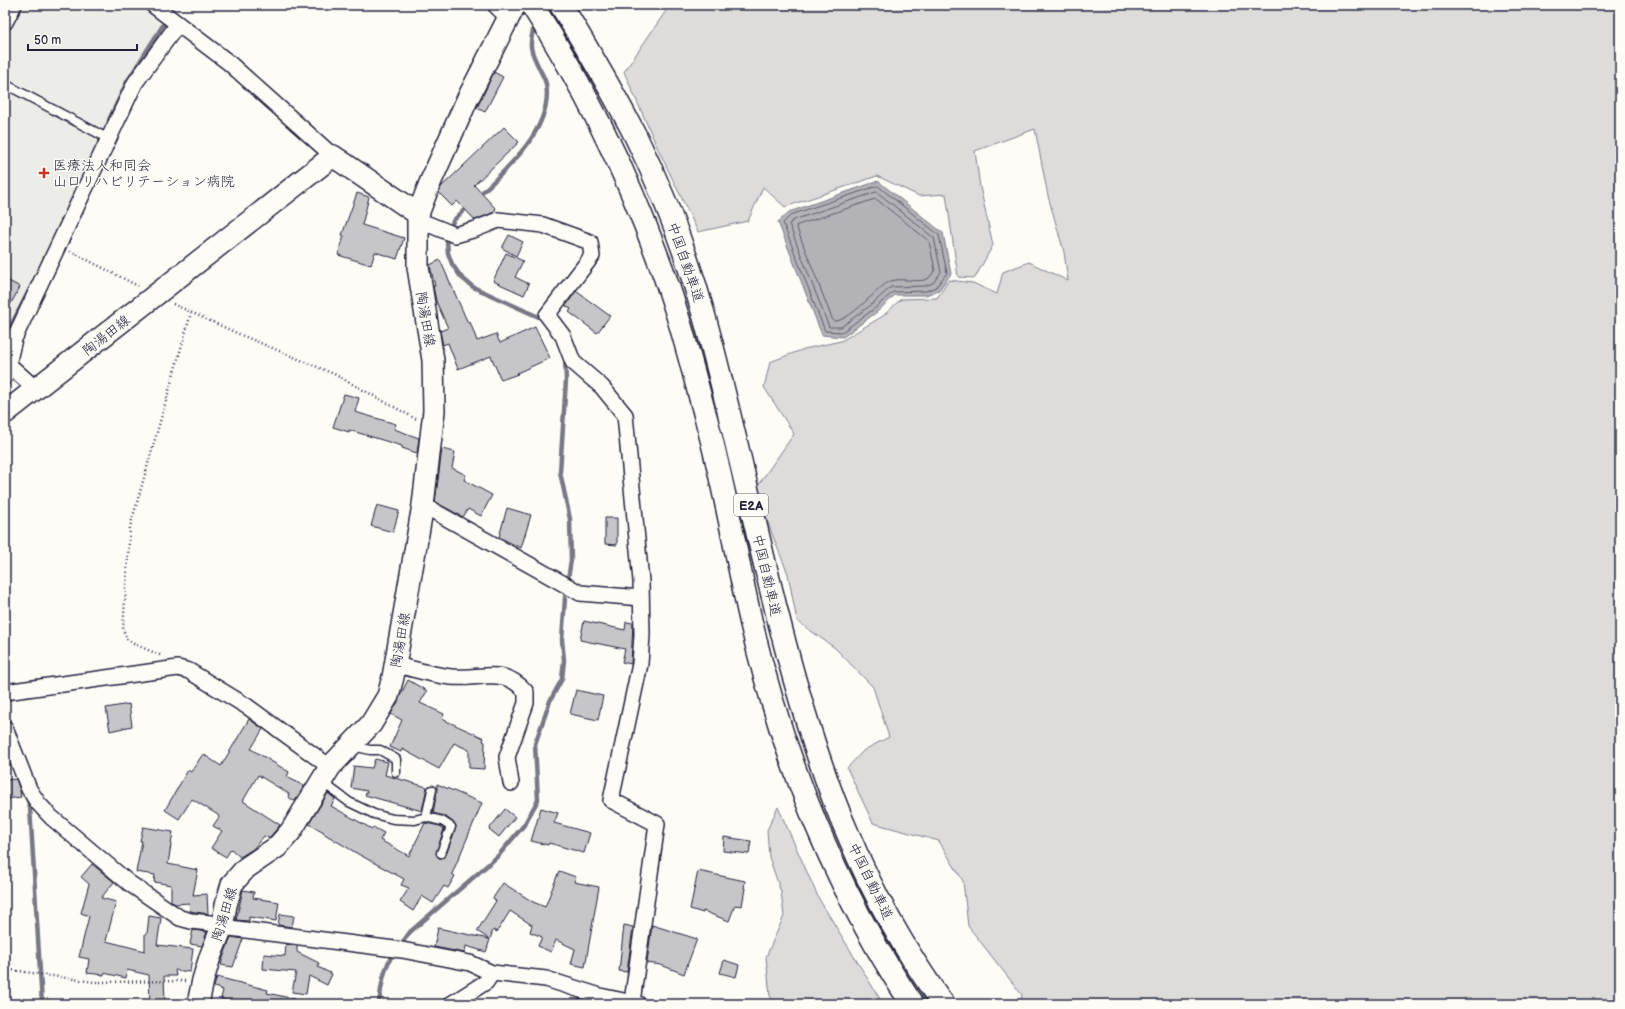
<svg xmlns="http://www.w3.org/2000/svg" width="1625" height="1009" font-family="'Balsamiq Sans','Klee One',sans-serif">
  <rect width="100%" height="100%" fill="#fdfcf7"/>
  <filter id="ink" filterUnits="userSpaceOnUse"><feTurbulence type="fractalNoise" baseFrequency=".025" numOctaves="2"/><feDisplacementMap in="SourceGraphic" scale="8" xChannelSelector="R" yChannelSelector="G"/><feConvolveMatrix kernelMatrix="1 2 1 2 8 2 1 2 1" color-interpolation-filters="sRGB"/></filter>
  <g filter="url(#ink)">
    <polygon fill="#ecece9" points="5,5 138,5 162,22 122,87 70,204 5,334"/>
    <g fill="#dddcdb" stroke="#807f8b">
      <polygon points="670,5 1620,5 1620,1004 1020,1004 1022,995 968,926 963,881 939,841 873,823 847,768 864,750 889,737 873,687 835,648 797,621 788,574 772,534 756,488 794,434 764,387 770,362 804,349 841,341 883,316 901,299 937,298 949,280 973,283 997,294 1003,272 1029,262 1068,281 1064,252 1048,196 1035,129 975,151 980,187 993,245 975,278 958,277 946,194 919,196 877,176 785,207 763,187 748,221 698,232 658,149 624,72"/>
      <polygon points="778,807 819,899 883,1004 776,1004 770,996 766,957 784,916 781,892 769,857 767,830"/>
    </g>
    <polygon fill="#b2b2b7" stroke="#787885" points="878,181 943,233 951,274 939,290 926,295 895,295 877,312 843,337 822,335 778,222 789,212"/>
    <g fill="none" stroke-linecap="round" stroke-linejoin="round">
      <g stroke="#5c5c6d" stroke-width="1">
        <polygon points="878,186 939,235 947,273 936,287 926,291 893,292 874,309 842,332 825,331 783,223 791,215"/>
        <polygon points="877,192 934,238 941,272 933,283 925,286 891,287 871,305 841,327 829,327 789,224 794,220"/>
        <path d="M876 199 929 241 935 270C933 272 931 276 929 278 919 285 898 275 887 283 874 291 848 323 833 321L796 226Z"/>
      </g>
      <g stroke="#787885" stroke-width="4.5">
        <polyline points="143,5 151,11"/>
        <polyline points="109,120 127,82 165,22 162,19"/>
        <path d="M477 197C506 170 554 128 546 84 545 79 542 74 540 70 530 50 528 46 535 24"/>
        <polyline points="469,205 453,221 447,240 448,253 452,264 461,277 473,287 541,318 544,320"/>
        <polyline points="5,341 6,335 32,285"/>
        <polyline points="27,798 30,807 42,1004"/>
        <polyline points="399,947 410,932 498,856 524,825 538,800 535,744 550,701 562,679 564,660 562,640 565,598 571,560 570,519 560,472 566,380 565,357"/>
        <path d="M379 1004C381 987 384 966 394 953"/>
      </g>
    </g>
    <g fill="#c6c6c8" stroke="#22223b">
      <polygon points="494,72 503,77 485,112 477,108"/>
      <polygon points="504,127 519,142 474,185 496,209 492,213 475,220 457,201 452,206 439,193 441,187"/>
      <polygon points="357,193 369,197 362,225 404,238 397,259 375,252 371,265 338,255 344,236 342,235"/>
      <polygon points="509,235 523,242 516,256 502,248"/>
      <polygon points="506,253 523,261 515,277 529,284 524,295 493,281"/>
      <polygon points="440,260 468,323 470,322 477,341 496,334 500,343 535,327 550,358 517,373 518,374 501,380 491,356 458,369 448,343 443,345 440,331 448,328 436,301 433,286 435,286 430,266 430,265"/>
      <polygon points="5,279 20,287 5,314"/>
      <polygon points="576,291 610,316 597,333 569,312 571,309 566,306"/>
      <polygon points="344,394 359,398 355,412 396,424 394,429 419,438 417,453 402,448 402,446 349,430 349,432 333,427"/>
      <polygon points="442,449 455,452 452,468 466,475 464,480 492,495 481,516 468,509 463,517 435,502"/>
      <polygon points="377,505 399,511 393,532 371,526"/>
      <polygon points="507,508 531,515 521,548 499,537"/>
      <polygon points="605,518 617,518 617,545 605,544"/>
      <polygon points="584,621 625,630 626,622 633,623 631,664 622,662 625,649 580,640"/>
      <polygon points="408,680 427,691 420,703 444,714 442,719 484,738 483,741 485,742 484,769 469,768 469,750 454,743 439,769 402,749 401,752 390,747 402,720 391,714"/>
      <polygon points="576,690 603,696 598,720 570,714"/>
      <polygon points="129,704 132,726 110,731 106,708"/>
      <polygon points="249,719 263,729 251,749 289,772 287,777 304,786 295,801 288,797 289,794 258,775 243,801 280,825 269,838 264,836 253,849 240,857 231,849 226,857 211,848 222,831 213,826 219,817 218,815 192,799 179,819 165,810 188,770 191,772 203,754 221,766"/>
      <polygon points="375,759 388,762 385,775 427,787 422,811 365,795 367,791 351,788 354,766 372,768"/>
      <polygon points="16,779 20,791 21,797 7,799 5,793 5,780"/>
      <polygon points="437,784 482,803 452,874 455,876 448,888 444,886 433,903 422,896 413,911 400,902 409,888 401,885 404,879 358,854 323,833 324,832 309,824 328,793 335,799 331,806 372,829 373,827 384,833 380,840 409,856 425,823 440,826 444,829 436,853 439,858 442,858 446,855 456,827 454,823 445,816 433,813 437,791"/>
      <polygon points="541,808 558,813 554,823 590,833 584,853 549,843 548,845 531,841"/>
      <polygon points="505,809 515,817 499,837 489,829"/>
      <polygon points="143,827 173,832 168,864 198,870 193,895 207,894 208,914 190,911 189,903 175,904 171,901 171,885 154,882 155,875 136,872 142,841 140,841"/>
      <polygon points="724,837 751,841 749,854 723,851"/>
      <polygon points="92,864 114,882 101,898 116,902 106,941 145,951 145,934 147,934 149,916 161,918 157,945 193,949 190,972 175,970 176,976 164,976 165,1004 150,1004 149,975 127,970 126,978 104,973 104,975 87,973 89,959 79,957 89,916 81,913 89,884 81,877"/>
      <polygon points="559,871 576,877 574,882 599,887 585,967 571,964 575,949 556,940 551,952 538,946 542,937 530,932 532,925 510,911 497,932 493,930 486,952 466,946 465,953 434,947 438,928 489,939 477,931 496,901 493,898 503,883 533,902 545,907"/>
      <polygon points="698,871 745,881 744,888 745,888 742,906 735,905 729,921 703,911 703,913 690,909"/>
      <polygon points="243,890 254,892 253,898 279,902 276,921 249,917 249,921 236,920"/>
      <polygon points="280,914 294,916 292,927 278,925"/>
      <polygon points="624,925 633,927 627,972 619,971"/>
      <polygon points="652,925 697,939 684,974 661,965 647,963"/>
      <polygon points="193,930 207,932 202,946 190,944"/>
      <polygon points="231,937 243,939 233,967 221,965 223,958"/>
      <polygon points="286,944 297,946 297,952 319,963 318,967 332,974 327,985 309,976 306,994 292,992 296,972 263,969 264,954 285,956"/>
      <polygon points="724,960 739,965 736,977 720,973"/>
      <polygon points="217,977 268,990 267,993 295,999 294,1004 240,1004 221,999 223,990 214,987"/>
    </g>
    <g fill="none" stroke-linecap="round" stroke-linejoin="round">
      <g stroke="#22223b" stroke-width="11">
        <g id="lane">
          <polyline points="5,84 109,139"/>
          <polyline points="353,746 370,750 380,750 396,759 396,772"/>
          <polyline points="322,782 349,802 374,814 393,819 415,820 426,817 442,821 451,827 441,853"/>
          <polyline points="426,817 432,790"/>
        </g>
      </g>
      <g stroke="#22223b" stroke-width="18">
        <g id="street">
          <polyline points="153,5 228,62 333,156"/>
          <polyline points="495,5 509,19"/>
          <polyline points="5,22 14,5"/>
          <polyline points="417,222 428,224 455,235 476,229 498,220 543,225 590,242 592,256 547,315 563,336 573,362 602,387 625,415 641,581 642,635 640,664 611,800 657,824 632,1002"/>
          <polyline points="8,364 36,389"/>
          <polyline points="5,377 14,339 135,83 178,24"/>
          <polyline points="423,505 580,593 641,598"/>
          <path d="M396 665C414 669 432 675 451 677 480 680 503 665 526 692V703L507 757 511 783"/>
          <polyline points="5,692 178,668 189,671 248,707 330,767"/>
          <polyline points="5,728 29,789 38,803 51,817 129,883 180,918 191,921 210,923 222,929"/>
          <polyline points="222,927 402,950 470,963 492,973 546,979 600,996 638,1004"/>
          <polyline points="451,1004 486,982 492,973"/>
        </g>
      </g>
      <g stroke="#22223b" stroke-width="24">
        <g id="secondary">
          <polyline points="5,413 333,156 418,214"/>
          <polyline points="198,1004 203,980 210,957 222,927 226,905 232,884 246,868 277,847 291,831 330,767 371,724 388,696 393,677 423,505 434,411 433,360 418,267 418,214 430,183 467,100 515,5"/>
        </g>
      </g>
      <g stroke="#22223b" stroke-width="25">
        <g id="highway">
          <path d="M532 5C584 86 626 171 659 261 679 313 692 368 707 422 725 488 736 556 751 622 783 757 835 889 912 1004"/>
          <path d="M561 5C587 48 613 91 636 137 664 194 688 257 705 319 738 439 761 561 795 681 810 733 826 785 848 834 873 894 905 951 943 1004"/>
        </g>
      </g>
      <g stroke="#22223b" stroke-width="2.5" stroke-dasharray="1 3" stroke-linecap="butt">
        <polyline points="70,251 138,286"/>
        <polyline points="173,304 239,334 334,374 416,419"/>
        <polyline points="160,655 134,644 127,639 123,629 130,527 191,313"/>
        <polyline points="5,969 94,982 187,981"/>
      </g>
      <use href="#lane" stroke="#fdfcf7" stroke-width="8"/>
      <use href="#street" stroke="#fdfcf7" stroke-width="15"/>
      <use href="#secondary" stroke="#fdfcf7" stroke-width="21"/>
      <use href="#highway" stroke="#fdfcf7" stroke-width="22"/>
    </g>
  </g>
  <path fill="#c8321e" stroke="#fdfcf7" stroke-width="1.5" d="M42 167h4v4h4v4h-4v4h-4v-4h-4v-4h4z"/>
  <g text-anchor="middle" stroke-width="3" stroke-linejoin="round" paint-order="stroke">
    <rect fill="#fdfcf7" stroke="#646373" stroke-width="1" x="734" y="494" width="34" height="22" rx="3"/>
    <g font-size="13" font-weight="bold" fill="#22223b">
      <text x="751" y="510">E2A</text>
    </g>
    <g font-size="14" fill="#22223b" stroke="#fdfcf7" text-anchor="start">
      <text x="53" y="170">医療法人和同会<tspan x="53" dy="16">山口リハビリテーション病院</tspan></text>
    </g>
    <g font-size="14" fill="#22223b" stroke="#fdfcf7">
      <text transform="translate(686 262) rotate(71)" y="5">中国自動車道</text>
      <text transform="translate(426 319) rotate(80)" y="5">陶湯田線</text>
      <text transform="translate(106 335) rotate(-38)" y="5">陶湯田線</text>
      <text transform="translate(767 575) rotate(77)" y="5">中国自動車道</text>
      <text transform="translate(400 640) rotate(-80)" y="5">陶湯田線</text>
      <text transform="translate(871 881) rotate(64)" y="5">中国自動車道</text>
      <text transform="translate(224 914) rotate(-73)" y="5">陶湯田線</text>
    </g>
  </g>
  <rect width="1625" height="1009" fill="none" stroke="#fdfcf7" stroke-width="20"/>
  <rect x="10" y="10" width="1605" height="989" fill="none" stroke="#22223b" stroke-width="1.5" filter="url(#ink)"/>
  <path d="M28 44v6h109v-6" fill="none" stroke="#22223b" stroke-width="2"/>
  <text x="34" y="44" font-size="12" fill="#22223b" stroke="#fdfcf7" stroke-width="3" paint-order="stroke">50 m</text>
</svg>
